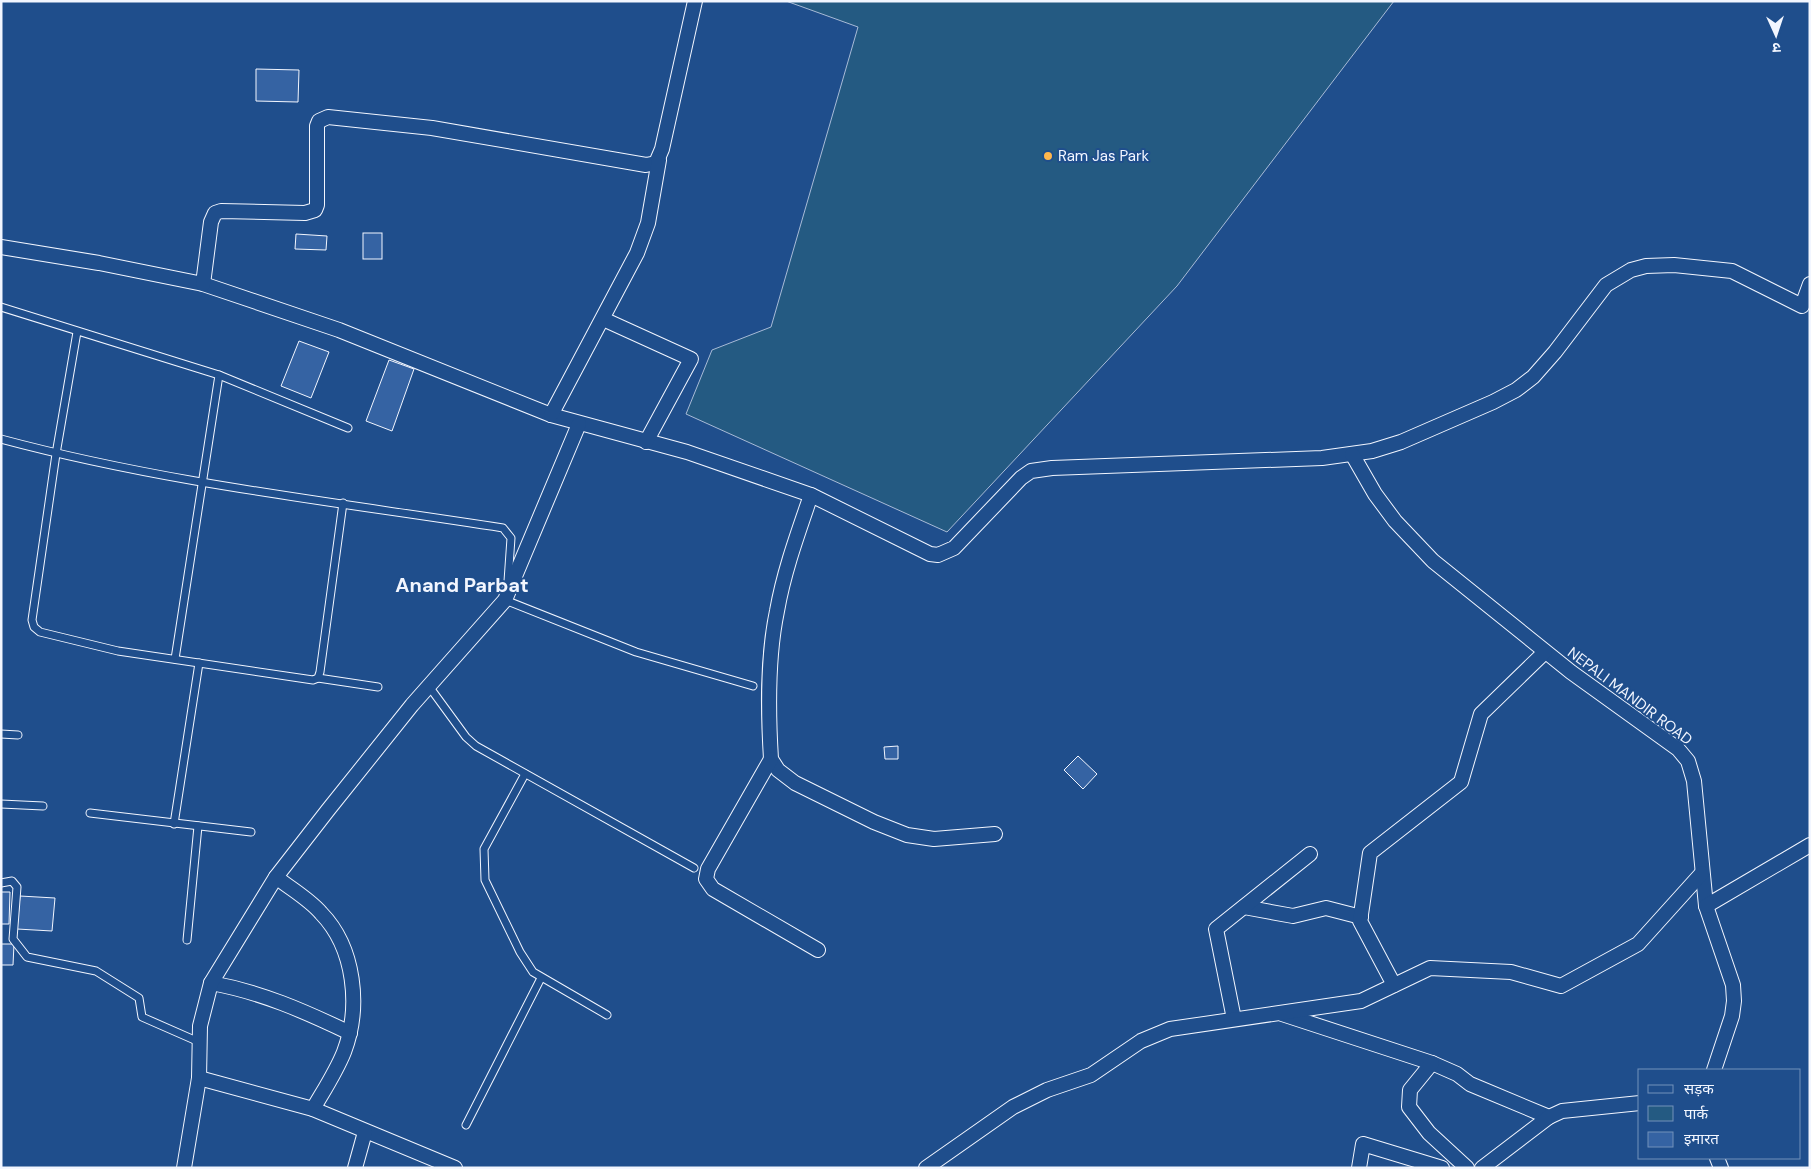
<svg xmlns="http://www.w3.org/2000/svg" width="1811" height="1169" font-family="'DM Sans','Noto Sans Devanagari',sans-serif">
  <rect width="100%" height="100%" fill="#1f4e8c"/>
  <polygon fill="#245a82" stroke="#a8bbd7" points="786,1 1394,1 1177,286 947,532 686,414 712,350 771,327 858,27"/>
  <g fill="#3563a3" stroke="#f2f6ff">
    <polygon points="256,69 299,70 298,102 256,101"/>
    <rect x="363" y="233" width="19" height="26"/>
    <polygon points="296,234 327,236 326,250 295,249"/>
    <polygon points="299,341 329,352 311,398 281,386"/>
    <polygon points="389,360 414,369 392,431 366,421"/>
    <polygon points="898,746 898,759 885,759 884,747"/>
    <polygon points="1078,756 1097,774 1083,789 1064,770"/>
    <polygon points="1,892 10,892 9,924 1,924"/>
    <polygon points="20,896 55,898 52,931 17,929"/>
    <polygon points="1,944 14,944 13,965 1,965"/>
  </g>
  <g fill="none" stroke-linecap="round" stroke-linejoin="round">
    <g stroke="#f2f6ff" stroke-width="9">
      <g id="service">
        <polyline points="1,307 219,375 175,659"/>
        <polyline points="77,332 56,454 32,620 34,627 40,632 118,651 313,680 318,678 320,672 343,503"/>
        <polyline points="219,375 348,428"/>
        <path d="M1 439C165 483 336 502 503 528L511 538 508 581"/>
        <polyline points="505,600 636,652 753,686"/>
        <polyline points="318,678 378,687"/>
        <polyline points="428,685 466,737 476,746 694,868"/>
        <polyline points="1,734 18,735"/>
        <polyline points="525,774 484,849 485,880 520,952 533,972 607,1015"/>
        <polyline points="1,804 43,806"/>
        <polyline points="90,813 251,832"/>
        <polyline points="174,824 199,663"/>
        <polyline points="1,883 12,881 17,887 13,939 27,957 96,971 139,998 142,1017 199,1042"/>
        <polyline points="187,940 198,826"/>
        <polyline points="466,1125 541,978"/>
      </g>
    </g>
    <g stroke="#f2f6ff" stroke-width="16">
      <g id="minor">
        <polyline points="1,247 99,263 203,284 339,330 551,415 687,452 811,495 930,554 938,555 954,548 1021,478 1031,471 1052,468 1322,458 1372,451 1401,442 1493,402 1516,390 1533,377 1555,352 1606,285 1631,270 1646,266 1674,265 1732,271 1802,306 1810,284"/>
        <polyline points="203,284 211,222 215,213 221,211 305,213 315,210 317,205 317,126 319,121 328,117 432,128 646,165 656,163 662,149 695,1"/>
        <polyline points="603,319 691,359 646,442"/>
        <polyline points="551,415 637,253 648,223 659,160"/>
        <polyline points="1352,454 1375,494 1395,521 1433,561 1571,672 1678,749 1688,761 1694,781 1706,906 1733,985 1734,1001 1732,1016 1714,1070"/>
        <path d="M811 495C798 533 784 571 777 611 767 659 768 711 771 759L778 770 795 783 874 822 907 835 934 839 995 834"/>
        <polyline points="771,759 708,869 706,879 713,889 818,950"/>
        <path d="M276 877C291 889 309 899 321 913 355 948 361 1007 344 1052 336 1072 324 1090 313 1109"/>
        <polyline points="1706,906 1810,845"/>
        <polyline points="1244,907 1293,916 1326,908 1361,917"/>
        <path d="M211 983C261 992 304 1011 350 1033"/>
        <polyline points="1394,985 1360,921 1370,853 1461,782 1481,714 1545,652"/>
        <polyline points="1282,1014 1432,1063 1457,1074 1470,1084 1549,1117"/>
        <polyline points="1234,1019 1216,929 1310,854"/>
        <polyline points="1432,1063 1410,1090 1409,1107 1429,1133 1467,1168"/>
        <polyline points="199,1078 313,1109 455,1168"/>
        <polyline points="1717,1158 1721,1168"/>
        <polyline points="184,1168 199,1078 200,1026 211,983 276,877 328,810 412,705 505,600 579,424"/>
        <polyline points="355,1168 365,1132"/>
        <polyline points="926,1168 1013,1107 1047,1090 1091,1075 1141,1041 1170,1029 1361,1001 1430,968 1511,972 1561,986 1638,944 1702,873"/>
        <polyline points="1359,1168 1363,1144 1442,1168"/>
        <polyline points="1482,1168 1549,1117 1562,1111 1640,1103"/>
      </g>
    </g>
    <use href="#service" stroke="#1f4e8c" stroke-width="7"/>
    <use href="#minor" stroke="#1f4e8c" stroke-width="14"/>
  </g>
  <circle fill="#ffb74d" stroke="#1f4e8c" stroke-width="2" cx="1048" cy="156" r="5"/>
  <g text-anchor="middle" stroke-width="4" stroke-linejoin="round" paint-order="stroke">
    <g font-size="15" fill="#f2f6ff" stroke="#1f4e8c" text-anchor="start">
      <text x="1058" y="161">Ram Jas Park</text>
    </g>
    <g font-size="15" fill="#f2f6ff" stroke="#1f4e8c">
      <text transform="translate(1630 696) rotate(37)" y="5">NEPALI MANDIR ROAD</text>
    </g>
    <g font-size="20" font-weight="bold" fill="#f2f6ff" stroke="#1f4e8c">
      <text x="462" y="592">Anand Parbat</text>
    </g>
  </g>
  <rect width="1811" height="1169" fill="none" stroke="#f2f6ff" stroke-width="5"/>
  <rect x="1638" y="1069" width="162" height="90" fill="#1f4e8c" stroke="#7391ba"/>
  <rect x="1648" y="1085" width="25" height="8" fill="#1f4e8c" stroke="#7391ba"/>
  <text x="1684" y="1094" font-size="15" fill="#f2f6ff">सड़क</text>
  <rect x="1648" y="1106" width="25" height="15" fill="#245a82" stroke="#7391ba"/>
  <text x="1684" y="1119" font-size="15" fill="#f2f6ff">पार्क</text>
  <rect x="1648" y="1132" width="25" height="15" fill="#3563a3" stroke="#7391ba"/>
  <text x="1684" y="1144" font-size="15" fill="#f2f6ff">इमारत</text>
  <g transform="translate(1776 35) rotate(177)" stroke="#1f4e8c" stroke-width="4" paint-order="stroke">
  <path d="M0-4L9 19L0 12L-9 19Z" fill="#f2f6ff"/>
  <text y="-8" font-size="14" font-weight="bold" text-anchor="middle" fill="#f2f6ff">उ</text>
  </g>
</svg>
